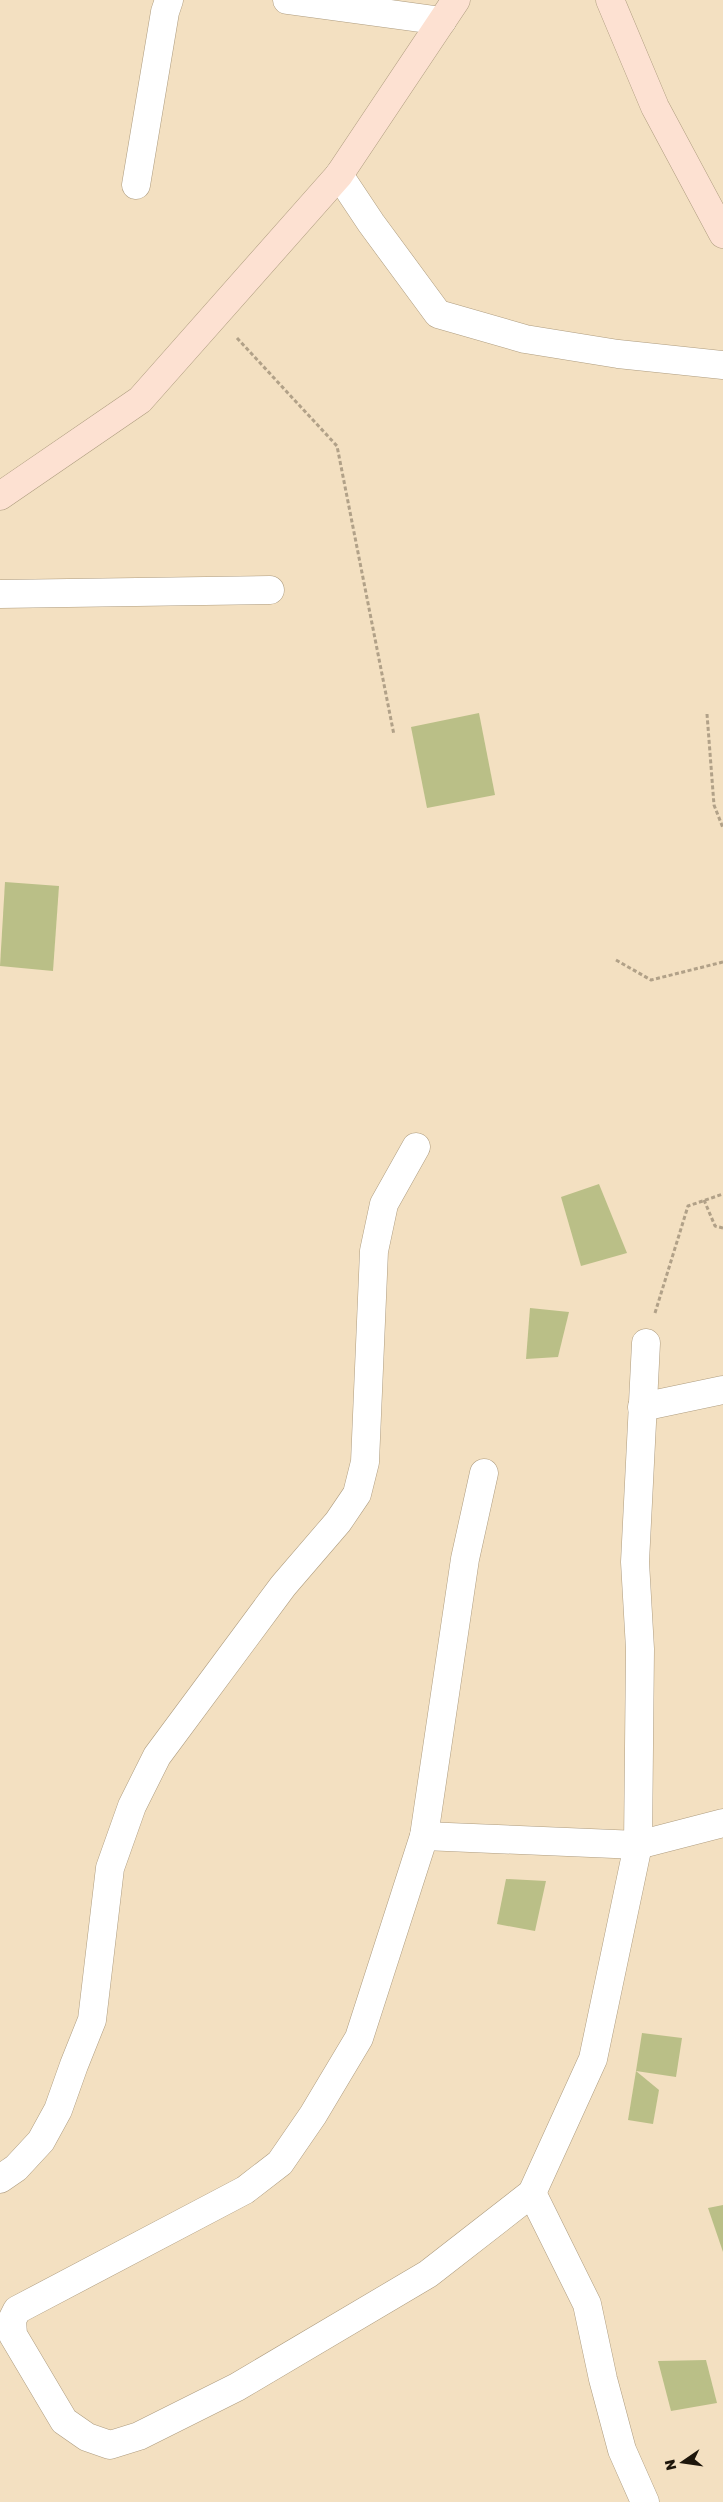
<svg xmlns="http://www.w3.org/2000/svg" width="723" height="2502" font-family="'Golos Text',sans-serif">
  <rect width="100%" height="100%" fill="#f3e0c1"/>
  <g fill="#babf87">
    <polygon points="479,713 495,795 427,808 411,727"/>
    <polygon points="5,882 59,886 53,971 0,966"/>
    <polygon points="599,1184 627,1253 581,1266 561,1197"/>
    <polygon points="530,1308 569,1312 558,1357 526,1359"/>
    <polygon points="506,1879 546,1881 535,1931 497,1924"/>
    <polygon points="642,2033 682,2038 676,2077 636,2071"/>
    <polygon points="636,2071 659,2090 653,2124 628,2120"/>
    <polygon points="723,2205 723,2252 708,2208"/>
    <polygon points="706,2360 717,2403 671,2411 658,2361"/>
  </g>
  <g fill="none" stroke-linecap="round" stroke-linejoin="round">
    <g stroke="#ae9c7f" stroke-width="29">
      <g id="street">
        <polyline points="287,0 442,21"/>
        <polyline points="339,175 371,223 438,314 525,339 618,354 723,365"/>
        <polyline points="136,185 165,12 169,0"/>
        <polyline points="0,594 270,590"/>
        <polyline points="642,1407 723,1390"/>
        <polyline points="484,1473 465,1559 424,1836 359,2038 313,2115 280,2163 245,2190 17,2310 12,2320 13,2335 64,2421 87,2437 110,2445 139,2436 237,2387 428,2274 532,2193 593,2059 638,1845 640,1649 635,1562 646,1343"/>
        <polyline points="424,1836 638,1845 723,1823"/>
        <polyline points="0,2179 16,2168 41,2141 58,2110 74,2065 92,2020 110,1868 132,1806 157,1756 283,1586 338,1522 357,1494 365,1462 374,1251 384,1204 416,1147"/>
        <polyline points="532,2193 587,2304 603,2379 622,2450 645,2502"/>
      </g>
    </g>
    <g stroke="#ae9c7f" stroke-width="29">
      <g id="secondary">
        <polyline points="610,0 655,107 723,234"/>
        <polyline points="0,496 140,400 339,175 456,0"/>
      </g>
    </g>
    <g stroke="#b1a188" stroke-width="3" stroke-dasharray="4 2.5" stroke-linecap="butt">
      <polyline points="237,338 337,446 394,735"/>
      <polyline points="707,714 714,805 723,828"/>
      <polyline points="616,960 651,980 723,962"/>
      <polyline points="704,1200 715,1226 723,1228"/>
      <polyline points="655,1313 688,1206 723,1194"/>
    </g>
    <use href="#street" stroke="#fff" stroke-width="28"/>
    <use href="#secondary" stroke="#fde1d2" stroke-width="28"/>
  </g>
  <g transform="translate(683 2462) rotate(257)" stroke="#f3e0c1" stroke-width="4" paint-order="stroke">
  <path d="M0-4L9 19L0 12L-9 19Z" fill="#1d160b"/>
  <text y="-8" font-size="14" font-weight="bold" text-anchor="middle" fill="#1d160b">N</text>
  </g>
</svg>
